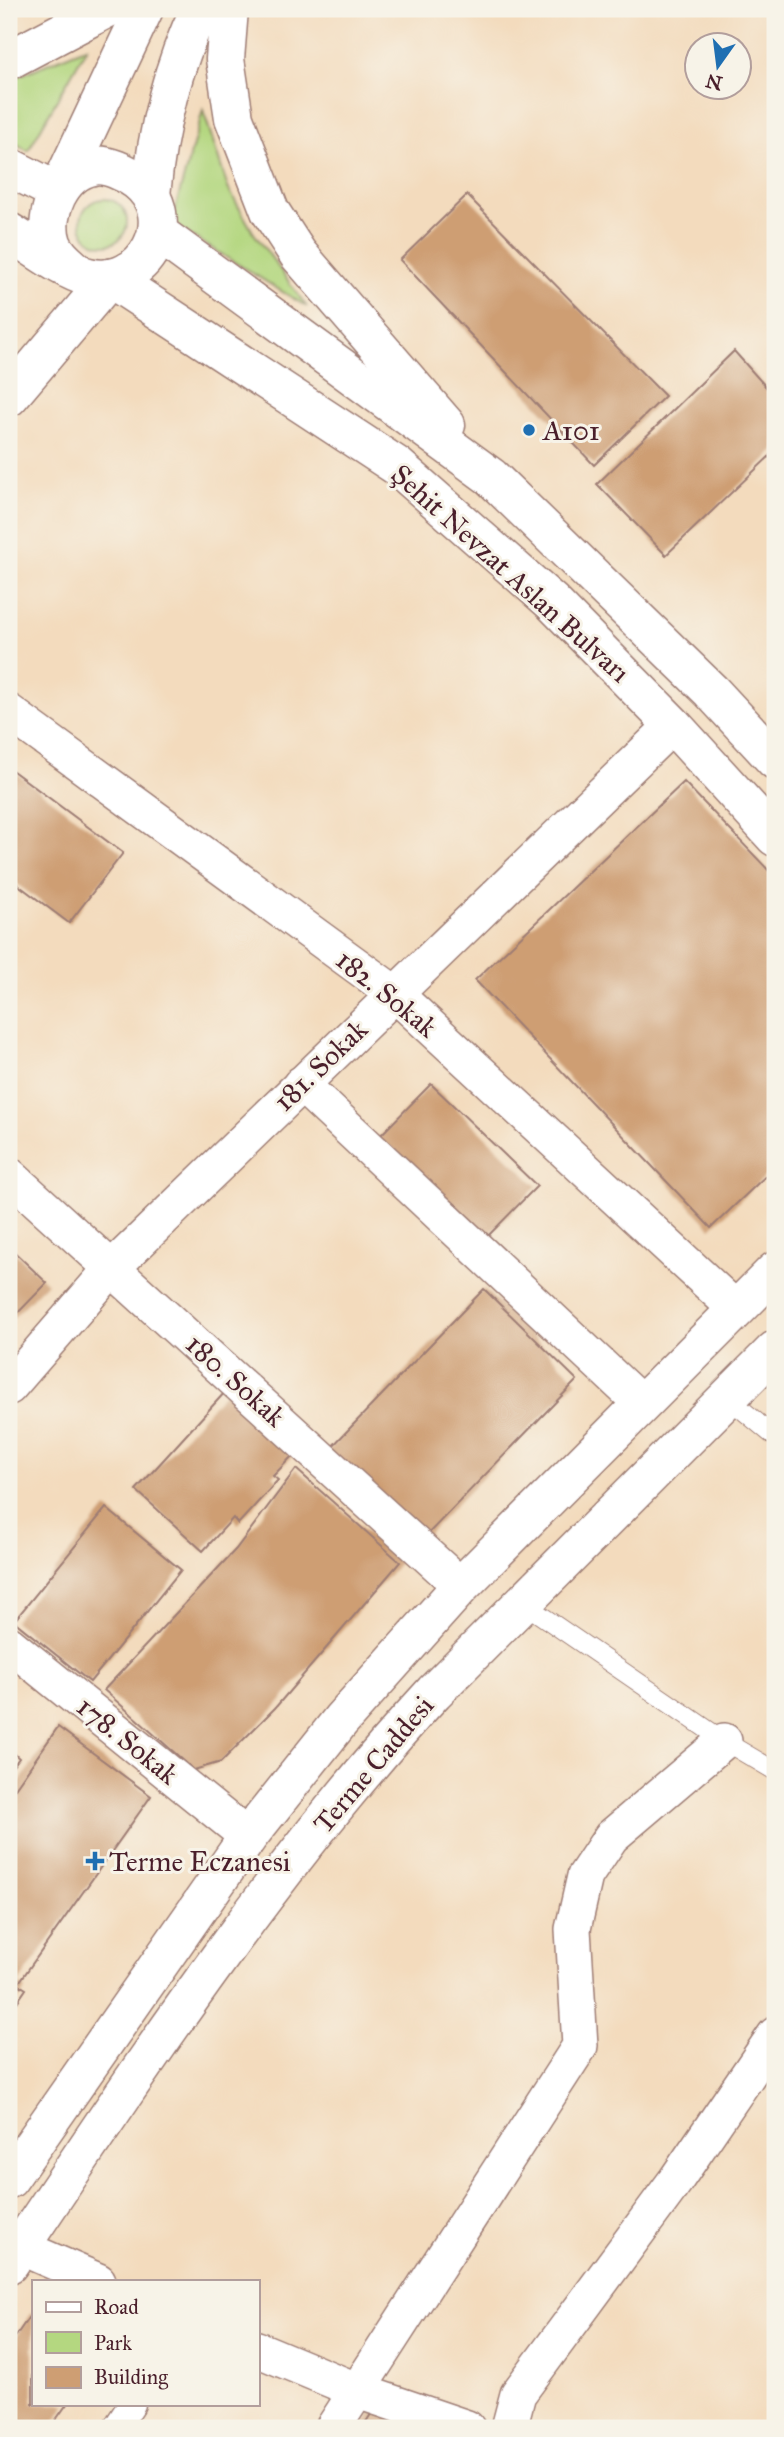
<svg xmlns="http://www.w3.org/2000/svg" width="784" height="2437" font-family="'IM FELL Great Primer',serif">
  <rect width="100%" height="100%" fill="#f7f3e8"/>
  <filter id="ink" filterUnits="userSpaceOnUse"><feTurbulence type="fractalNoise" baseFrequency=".0143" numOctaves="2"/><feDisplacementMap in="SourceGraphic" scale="14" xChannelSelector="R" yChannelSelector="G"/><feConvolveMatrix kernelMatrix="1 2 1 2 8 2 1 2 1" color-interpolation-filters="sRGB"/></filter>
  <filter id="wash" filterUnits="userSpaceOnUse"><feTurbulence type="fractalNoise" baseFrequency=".00686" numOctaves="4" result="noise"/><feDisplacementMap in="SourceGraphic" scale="28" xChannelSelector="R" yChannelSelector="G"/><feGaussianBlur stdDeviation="1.57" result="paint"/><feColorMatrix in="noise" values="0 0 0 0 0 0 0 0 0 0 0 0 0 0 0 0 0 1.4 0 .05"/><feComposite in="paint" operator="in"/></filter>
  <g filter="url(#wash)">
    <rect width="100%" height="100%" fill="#f3dbbd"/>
    <g fill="#b4d780" stroke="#7f7b56" stroke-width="2">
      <polygon points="87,47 28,151 9,139 9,80"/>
      <polygon points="203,110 228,188 253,232 307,307 171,223"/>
      <circle cx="104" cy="222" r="23"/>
    </g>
    <g id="blocks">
      <g fill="#ce9e73">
        <polygon points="467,195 665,396 594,465 400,260"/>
        <polygon points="734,351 775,397 775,451 666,555 597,484"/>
        <polygon points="9,768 123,853 69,923 9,878"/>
        <polygon points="684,782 775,877 775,1167 711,1228 475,980"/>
        <polygon points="431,1084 537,1186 480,1244 374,1142"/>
        <polygon points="9,1247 47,1283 9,1322"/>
        <polygon points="484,1289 577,1380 421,1541 325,1454"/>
        <polygon points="226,1391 295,1453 273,1476 278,1480 238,1524 233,1518 203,1551 136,1490"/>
        <polygon points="296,1469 400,1562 275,1708 221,1762 194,1770 104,1690 236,1549"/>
        <polygon points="106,1508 181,1570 90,1682 14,1621"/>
        <polygon points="58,1727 151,1796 18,1984 26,1989 9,2014 9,1797"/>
        <polygon points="9,1749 19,1758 9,1771"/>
        <polygon points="33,2311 33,2404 67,2404 50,2428 16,2428 9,2423 9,2346"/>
        <polygon points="377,2405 436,2428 362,2428"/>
      </g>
    </g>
  </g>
  <g filter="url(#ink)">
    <use href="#blocks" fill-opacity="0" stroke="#9e7d74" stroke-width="2"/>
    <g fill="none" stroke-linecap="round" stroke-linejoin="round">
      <g stroke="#9e7d74" stroke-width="20">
        <g id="service">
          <polyline points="728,1398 775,1437"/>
          <polyline points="523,1603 724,1741 775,1771"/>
        </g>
      </g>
      <g stroke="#9e7d74" stroke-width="29">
        <polyline id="pedestrian" points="116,2428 132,2404"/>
      </g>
      <g stroke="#9e7d74" stroke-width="38">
        <g id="minor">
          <polyline points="9,712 394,993 736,1309"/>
          <polyline points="301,1084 642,1404"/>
          <polyline points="9,1175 461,1586"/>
          <polyline points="9,1387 112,1268 673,725"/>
          <polyline points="9,1644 248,1837"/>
          <polyline points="20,2247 98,2281"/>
          <polyline points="257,2349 358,2391 467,2428"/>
          <polyline points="333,2428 580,2046 573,1929 585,1876 611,1837 724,1741"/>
          <polyline points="509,2428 518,2394 676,2180 775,2035"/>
        </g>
      </g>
      <g stroke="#9e7d74" stroke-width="41">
        <polyline id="tertiary" points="9,397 110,278"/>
      </g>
      <g stroke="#9e7d74" stroke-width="41">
        <g id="secondary">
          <polyline points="229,9 225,59 234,118 270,211 298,254 446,425"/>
          <polyline points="9,60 106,9"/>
          <polyline points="9,167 58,192 144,9"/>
          <path d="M151 195C157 129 171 69 200 9"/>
          <path d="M9 232C31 245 64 271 88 277 144 291 184 217 137 181 127 173 106 163 93 166 61 172 42 214 52 243 56 255 67 263 76 271"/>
          <polyline points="158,233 491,477 711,691 775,760"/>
          <polyline points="110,278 397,466 552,602 673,725 775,837"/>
          <polyline points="9,2179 248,1837 341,1720 461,1586 775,1271"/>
          <path d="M9 2264C141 2067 273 1867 434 1692L775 1350"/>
        </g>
      </g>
      <use href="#service" stroke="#fff" stroke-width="18"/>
      <use href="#pedestrian" stroke="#fff" stroke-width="26"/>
      <use href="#minor" stroke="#fff" stroke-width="35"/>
      <use href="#tertiary" stroke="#fff" stroke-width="38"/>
      <use href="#secondary" stroke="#fff" stroke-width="38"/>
    </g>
  </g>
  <g fill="#1f6fb2" stroke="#f7f3e8" stroke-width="2.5">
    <circle cx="529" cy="430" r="7"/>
    <path d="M91.5 1850.5h7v7h7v7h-7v7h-7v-7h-7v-7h7z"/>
  </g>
  <g text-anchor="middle" stroke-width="6" stroke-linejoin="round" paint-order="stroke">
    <g font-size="28" fill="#4a1f2b" stroke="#f7f3e8" text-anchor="start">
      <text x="543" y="440">A101</text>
      <text x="109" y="1871">Terme Eczanesi</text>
    </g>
    <g font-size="28" fill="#4a1f2b" stroke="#f7f3e8">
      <text transform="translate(511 573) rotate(42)" y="10">Şehit Nevzat Aslan Bulvarı</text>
      <text transform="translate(387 993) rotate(39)" y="10">182. Sokak</text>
      <text transform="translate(320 1065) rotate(-44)" y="10">181. Sokak</text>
      <text transform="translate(236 1380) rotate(42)" y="10">180. Sokak</text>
      <text transform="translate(128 1740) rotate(39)" y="10">178. Sokak</text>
      <text transform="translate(373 1764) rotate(-50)" y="10">Terme Caddesi</text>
    </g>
  </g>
  <rect width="784" height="2437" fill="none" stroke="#f7f3e8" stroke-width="35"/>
  <rect x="32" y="2280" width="228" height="126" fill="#f7f3e8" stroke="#b29e9c" stroke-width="2"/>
  <rect x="46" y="2302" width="35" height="10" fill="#ffffff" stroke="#b29e9c" stroke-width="2"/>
  <text x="94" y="2314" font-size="21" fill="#4a1f2b">Road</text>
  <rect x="46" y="2332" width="35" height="21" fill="#b4d780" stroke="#b29e9c" stroke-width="2"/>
  <text x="94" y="2350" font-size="21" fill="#4a1f2b">Park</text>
  <rect x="46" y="2367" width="35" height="21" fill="#ce9e73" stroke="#b29e9c" stroke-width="2"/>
  <text x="94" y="2384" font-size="21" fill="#4a1f2b">Building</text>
  <g transform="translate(718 66) rotate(194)"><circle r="33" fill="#f7f3e8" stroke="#b29e9c" stroke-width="2"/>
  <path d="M0-5L12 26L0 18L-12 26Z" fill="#1f6fb2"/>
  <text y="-10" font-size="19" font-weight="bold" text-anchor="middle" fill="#4a1f2b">N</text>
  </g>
</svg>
